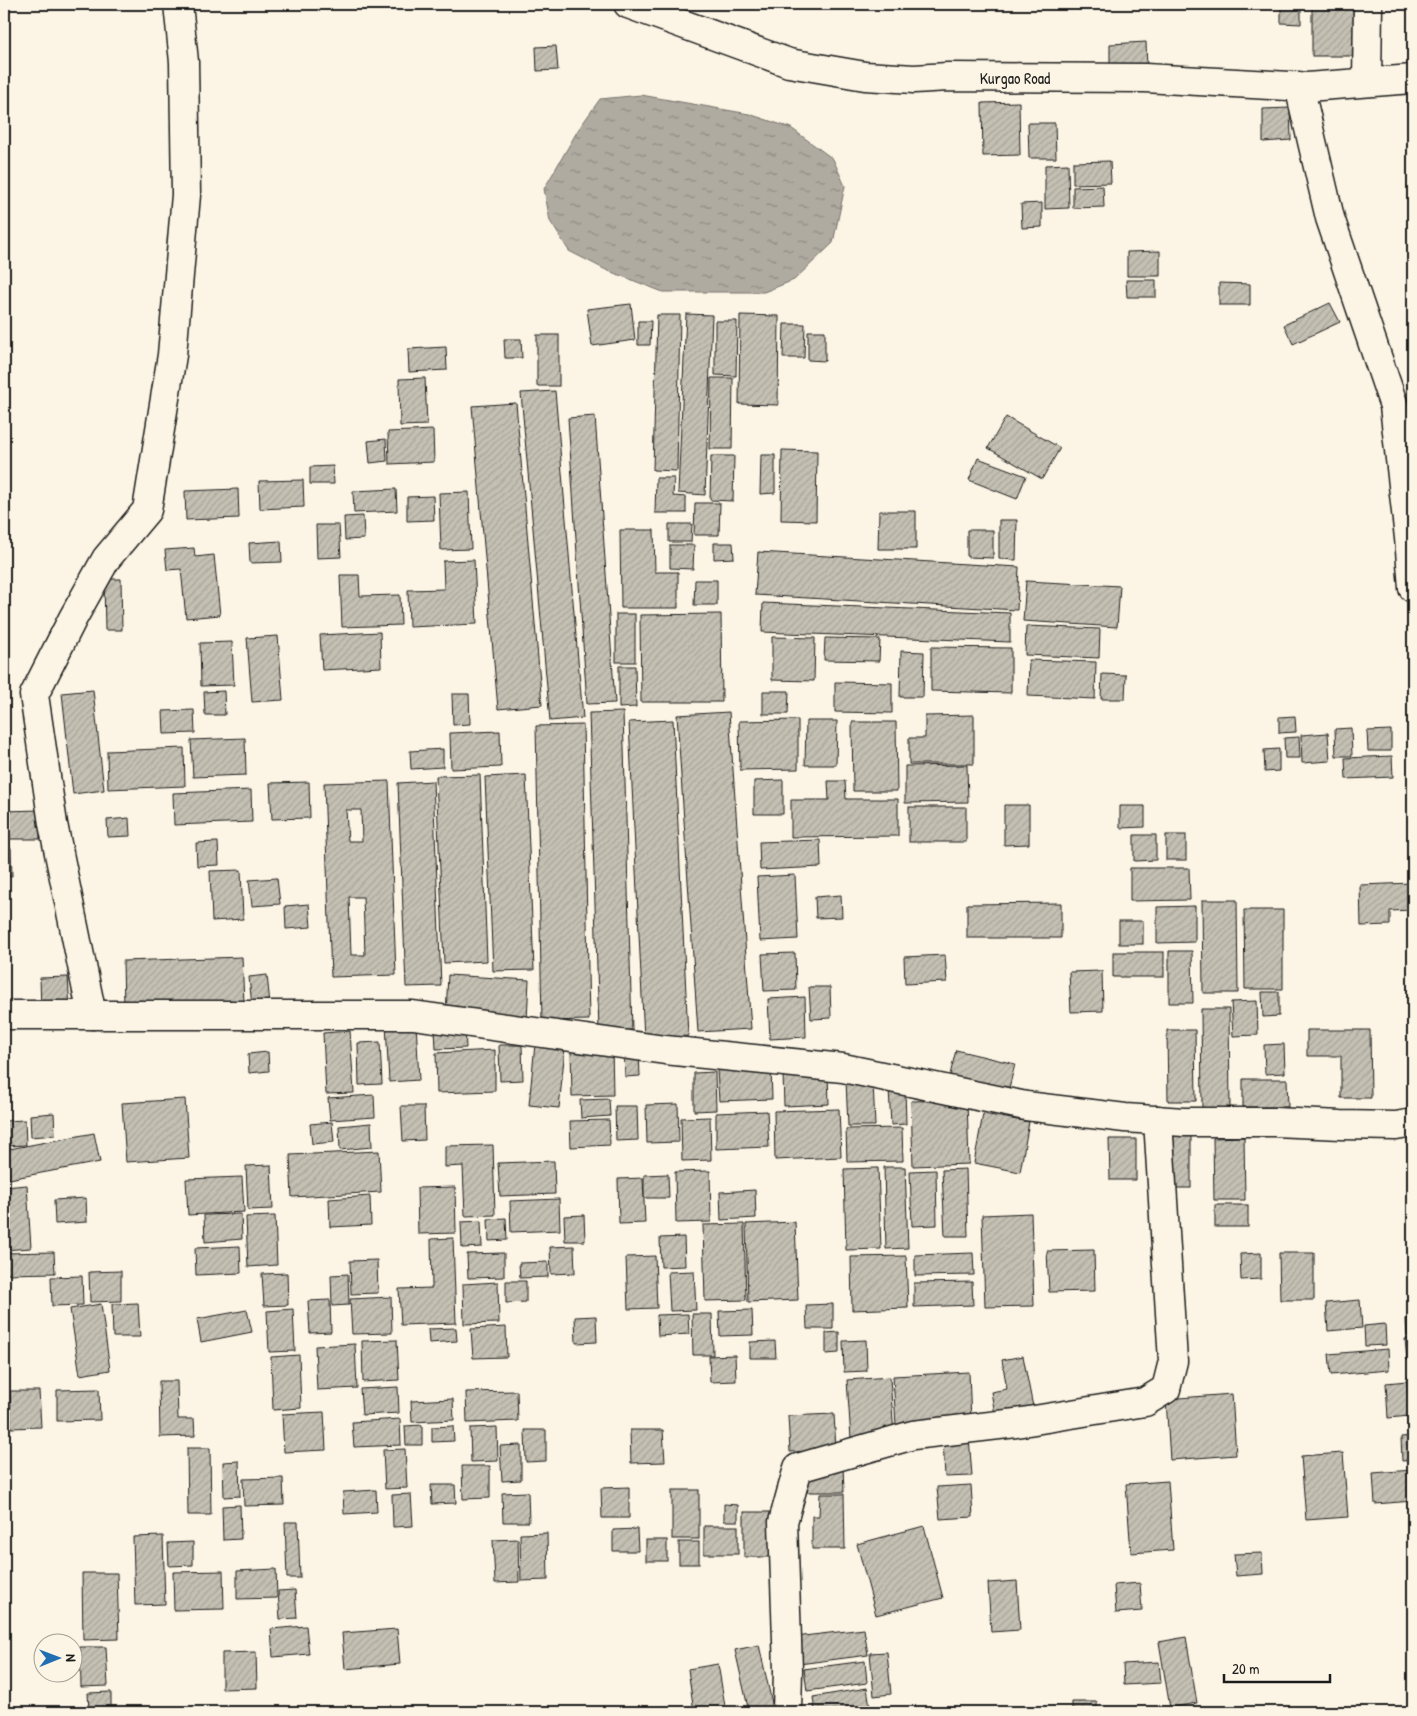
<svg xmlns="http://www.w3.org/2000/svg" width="1417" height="1716" font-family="'Patrick Hand',sans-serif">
  <defs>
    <pattern id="water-ripples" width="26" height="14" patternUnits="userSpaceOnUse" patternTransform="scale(1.25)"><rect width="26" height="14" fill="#b0aba1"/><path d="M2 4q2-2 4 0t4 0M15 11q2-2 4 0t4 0" fill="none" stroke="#8e8a82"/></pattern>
    <pattern id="building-hatch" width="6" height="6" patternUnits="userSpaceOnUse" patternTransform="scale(1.25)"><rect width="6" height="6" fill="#c4c0b3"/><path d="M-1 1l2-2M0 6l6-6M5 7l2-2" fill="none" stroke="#a8a499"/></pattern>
  </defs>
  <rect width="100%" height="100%" fill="#fcf5e5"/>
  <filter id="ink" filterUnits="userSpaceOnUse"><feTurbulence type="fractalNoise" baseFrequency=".02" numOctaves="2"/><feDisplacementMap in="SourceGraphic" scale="10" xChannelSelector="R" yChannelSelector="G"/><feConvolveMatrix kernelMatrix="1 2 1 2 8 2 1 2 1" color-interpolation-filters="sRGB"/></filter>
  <g filter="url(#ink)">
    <polygon fill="url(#water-ripples)" stroke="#75726c" points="641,95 749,114 791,128 833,159 845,186 833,243 794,280 764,292 663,292 606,270 569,251 550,221 544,189 578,130 600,99"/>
    <g fill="url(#building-hatch)" stroke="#1c1c1c" fill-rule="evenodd">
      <polygon points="1281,4 1301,4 1301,24 1281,23"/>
      <rect x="1312" y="4" width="49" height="52"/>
      <polygon points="1146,42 1147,70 1110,72 1110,44"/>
      <polygon points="556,46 558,70 537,71 536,47"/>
      <polygon points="1019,102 1020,155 983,156 982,103"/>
      <polygon points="1290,108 1291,140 1263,142 1263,109"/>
      <polygon points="1028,123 1055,123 1056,158 1029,158"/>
      <polygon points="1110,161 1111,183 1073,184 1073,162"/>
      <polygon points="1068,164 1069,208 1045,209 1045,165"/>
      <polygon points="1103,186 1104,207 1073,208 1073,187"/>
      <polygon points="1042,203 1042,227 1022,228 1021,204"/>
      <polygon points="1160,251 1160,276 1127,276 1127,252"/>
      <polygon points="1126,280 1156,280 1156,297 1127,297"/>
      <polygon points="1219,283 1250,284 1250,305 1219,305"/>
      <polygon points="1330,303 1340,322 1293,344 1284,325"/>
      <polygon points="631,304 635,340 592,346 587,309"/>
      <polygon points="686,314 712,315 705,495 678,493"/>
      <polygon points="657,315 680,315 677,471 653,470"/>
      <polygon points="740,315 779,316 778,405 739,404"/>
      <polygon points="638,321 651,321 650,345 638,345"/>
      <polygon points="715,321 737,321 736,376 715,375"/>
      <polygon points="784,324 805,324 804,358 783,358"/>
      <polygon points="808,331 825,331 825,361 808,360"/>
      <rect x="537" y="335" width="22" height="51"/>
      <polygon points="504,339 521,339 522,358 505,358"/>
      <polygon points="446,347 447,370 409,372 408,349"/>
      <polygon points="425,378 427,425 400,426 399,379"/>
      <polygon points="711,378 733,378 732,449 710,449"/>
      <polygon points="555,391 583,718 550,721 521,393"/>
      <polygon points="516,403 542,705 498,709 472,406"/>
      <polygon points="595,416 615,703 587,704 568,418"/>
      <polygon points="1006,417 1060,448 1042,479 988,448"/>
      <polygon points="433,430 434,462 389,464 388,432"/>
      <polygon points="386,439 387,461 370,463 368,441"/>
      <polygon points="782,450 817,451 816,521 781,520"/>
      <polygon points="761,455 775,455 775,493 760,494"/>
      <polygon points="711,456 734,456 733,501 710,500"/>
      <polygon points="978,458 1026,476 1017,499 969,480"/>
      <polygon points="333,466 334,484 310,484 310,467"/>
      <polygon points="656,478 674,478 673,496 686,497 686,513 655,513"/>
      <polygon points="303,480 304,507 260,509 259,481"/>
      <polygon points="238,489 239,518 186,520 185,491"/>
      <polygon points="396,489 397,511 354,513 353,491"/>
      <polygon points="469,492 471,549 441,550 439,493"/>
      <polygon points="433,496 434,520 407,521 407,497"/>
      <polygon points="695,503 720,503 719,535 694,535"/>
      <polygon points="879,511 916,511 916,549 878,549"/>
      <polygon points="363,516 364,539 345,540 344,517"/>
      <polygon points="999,520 1017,520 1016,560 999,559"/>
      <polygon points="669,524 692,524 691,542 669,542"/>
      <polygon points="316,525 339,525 341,557 317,558"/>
      <polygon points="620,530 654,530 655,572 678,572 678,608 621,608"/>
      <polygon points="967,530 993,530 993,558 967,557"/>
      <polygon points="281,541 282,562 250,563 249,543"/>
      <polygon points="714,543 733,543 734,558 714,559"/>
      <polygon points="670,545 694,545 693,569 670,568"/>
      <polygon points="194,548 195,557 214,555 220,615 186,618 181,569 167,570 165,550"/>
      <polygon points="758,552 1019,567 1017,610 755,595"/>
      <polygon points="474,560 477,624 409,627 408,590 444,589 443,561"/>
      <polygon points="340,575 359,575 360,596 400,595 401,625 342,627"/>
      <polygon points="104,579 121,579 122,630 105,630"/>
      <polygon points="695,580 717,580 717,605 694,605"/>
      <polygon points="1026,581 1120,586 1117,627 1023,621"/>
      <polygon points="763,603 1010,613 1010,642 762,632"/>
      <rect x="616" y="614" width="19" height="48"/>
      <polygon points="721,614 722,702 641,702 640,615"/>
      <polygon points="1026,626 1100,629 1099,658 1025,655"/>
      <polygon points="380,632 381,667 322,670 320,635"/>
      <polygon points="278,636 283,700 252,702 247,638"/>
      <polygon points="772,637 815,638 814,681 772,680"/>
      <polygon points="825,638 880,639 879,661 824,660"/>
      <polygon points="232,642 234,685 201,686 200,643"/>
      <polygon points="931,647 1011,648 1011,693 931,691"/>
      <polygon points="901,651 924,652 923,697 900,697"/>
      <polygon points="1029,660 1096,662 1095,699 1028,696"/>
      <polygon points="619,666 635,666 636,707 619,708"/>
      <polygon points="1102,674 1126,675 1125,699 1101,699"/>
      <polygon points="835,682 892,683 892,713 835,712"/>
      <polygon points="93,690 104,790 73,794 62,693"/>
      <polygon points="224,691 225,715 205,715 204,692"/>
      <polygon points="763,691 789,691 788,714 763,714"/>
      <polygon points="452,694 469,694 470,724 453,725"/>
      <polygon points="194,710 195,733 164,734 163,711"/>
      <polygon points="623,712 632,1030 599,1031 589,713"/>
      <polygon points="729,712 751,1029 698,1032 677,715"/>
      <polygon points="974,715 974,764 909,764 909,738 925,738 925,716"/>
      <polygon points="1295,716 1296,732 1279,733 1279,717"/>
      <polygon points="673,720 688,1036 644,1039 629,722"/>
      <polygon points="798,720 798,769 740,770 739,721"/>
      <polygon points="806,721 837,721 836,765 805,765"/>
      <polygon points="852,722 896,722 897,791 853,791"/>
      <polygon points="583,725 589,1020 542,1021 536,726"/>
      <polygon points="1351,728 1352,756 1336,756 1335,729"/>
      <polygon points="1391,730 1391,751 1368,751 1367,731"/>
      <polygon points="500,731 501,767 451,769 450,733"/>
      <polygon points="1328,733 1330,761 1302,763 1301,735"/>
      <polygon points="1299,737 1300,758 1285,758 1284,738"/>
      <polygon points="245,738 246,775 193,777 191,740"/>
      <polygon points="184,748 185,786 108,789 107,751"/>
      <polygon points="443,749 443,767 411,769 410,751"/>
      <polygon points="1279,749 1279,771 1265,772 1264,750"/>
      <polygon points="1392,756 1393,777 1346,779 1345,758"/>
      <polygon points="967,765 968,802 905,803 905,766"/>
      <polygon points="480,775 487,961 444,963 436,776"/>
      <polygon points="526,775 534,970 493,971 485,777"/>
      <polygon points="783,780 783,814 754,814 754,781"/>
      <path d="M389 781 396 975 331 977 324 783ZM346 810H361L362 841H348ZM349 897H363L365 955H351Z"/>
      <polygon points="433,781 441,986 406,987 398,783"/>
      <polygon points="828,781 845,781 846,799 898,799 898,836 791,837 791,800 829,800"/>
      <polygon points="309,782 310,818 272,819 270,783"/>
      <polygon points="251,790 252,822 174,825 173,793"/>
      <polygon points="1004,805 1029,805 1029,844 1004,845"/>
      <polygon points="1120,806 1145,806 1145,827 1120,828"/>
      <rect x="909" y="807" width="57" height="35"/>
      <polygon points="40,810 40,839 4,839 4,811"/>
      <polygon points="129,818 130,836 108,837 107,820"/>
      <polygon points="1134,835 1156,835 1156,860 1134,861"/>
      <rect x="1166" y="835" width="20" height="25"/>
      <polygon points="820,840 821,867 760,870 759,842"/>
      <polygon points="218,842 219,865 197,866 196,843"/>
      <polygon points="4,848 11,848 12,876 4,877"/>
      <polygon points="1130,868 1189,868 1190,900 1130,901"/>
      <polygon points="241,870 243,919 212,921 210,871"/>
      <polygon points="795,875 798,939 760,941 757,877"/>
      <polygon points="277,878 280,904 252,906 249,880"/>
      <polygon points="1413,883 1413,910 1390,911 1390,925 1361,926 1360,885"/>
      <polygon points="841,895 842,917 816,918 815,897"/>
      <polygon points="1202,900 1237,900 1238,993 1203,993"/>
      <polygon points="1061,903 1061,938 967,938 967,904"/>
      <polygon points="309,904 311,927 286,929 285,906"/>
      <polygon points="1195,906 1195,942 1157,943 1157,907"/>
      <polygon points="1244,910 1283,910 1283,989 1245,989"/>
      <rect x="1119" y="921" width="24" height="23"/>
      <polygon points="1169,951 1192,951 1193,1003 1169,1003"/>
      <rect x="1113" y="952" width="51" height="25"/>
      <polygon points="795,953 796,990 764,991 762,954"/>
      <polygon points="945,955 947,982 905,984 904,957"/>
      <polygon points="242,957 244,1003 124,1007 123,961"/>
      <polygon points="1102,971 1103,1011 1071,1012 1069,972"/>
      <polygon points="267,975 270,1004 252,1006 249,977"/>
      <polygon points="448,975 529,980 527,1020 446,1015"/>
      <polygon points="68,977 70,1010 41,1011 40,978"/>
      <polygon points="809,987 830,987 831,1018 811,1019"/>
      <polygon points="1262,992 1279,992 1279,1016 1263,1017"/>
      <polygon points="805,997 806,1037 770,1039 768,999"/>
      <polygon points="1257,1001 1258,1035 1233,1036 1231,1002"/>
      <polygon points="1201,1009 1229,1009 1230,1109 1202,1109"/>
      <polygon points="416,1022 419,1080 389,1082 386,1024"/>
      <polygon points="465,1027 466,1048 436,1049 435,1028"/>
      <polygon points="1167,1030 1195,1030 1196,1101 1168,1101"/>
      <polygon points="1307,1030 1370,1030 1371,1098 1341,1098 1341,1056 1307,1056"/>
      <polygon points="350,1031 354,1093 326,1094 323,1033"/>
      <polygon points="380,1042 382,1084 359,1085 358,1043"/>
      <polygon points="535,1044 565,1048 559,1108 529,1105"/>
      <polygon points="1284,1044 1285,1073 1265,1074 1264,1045"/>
      <polygon points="499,1045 522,1045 523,1080 500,1081"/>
      <polygon points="612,1047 613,1095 572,1096 571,1049"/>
      <polygon points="495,1050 495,1091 437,1093 436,1053"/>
      <polygon points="956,1050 1015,1064 1008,1092 949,1079"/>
      <polygon points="268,1052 269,1071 249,1073 248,1054"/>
      <polygon points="639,1053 640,1076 625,1077 624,1054"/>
      <polygon points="771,1068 772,1099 719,1101 717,1070"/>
      <polygon points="715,1072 716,1110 694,1111 694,1073"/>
      <polygon points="828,1073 829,1104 784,1106 783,1074"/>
      <polygon points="1243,1079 1287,1079 1288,1107 1243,1107"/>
      <polygon points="846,1081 873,1081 875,1126 848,1126"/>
      <polygon points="905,1088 906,1124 891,1125 889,1089"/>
      <polygon points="374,1095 375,1117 330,1120 328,1098"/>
      <polygon points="185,1099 189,1158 126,1162 122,1103"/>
      <polygon points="609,1099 610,1116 581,1118 580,1100"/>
      <polygon points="967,1100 969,1164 913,1166 911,1101"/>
      <polygon points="678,1104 679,1142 647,1143 646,1105"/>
      <polygon points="401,1106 424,1106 425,1140 403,1141"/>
      <polygon points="615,1106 637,1106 638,1140 616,1141"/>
      <polygon points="839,1109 841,1157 775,1160 774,1111"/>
      <polygon points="767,1111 769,1147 716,1149 716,1113"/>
      <polygon points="54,1113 55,1135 31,1137 30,1115"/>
      <polygon points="983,1114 1029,1122 1020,1172 974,1163"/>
      <polygon points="710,1117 711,1160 682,1161 681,1118"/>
      <polygon points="25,1120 26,1145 6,1146 4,1121"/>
      <polygon points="609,1120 610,1145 571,1147 570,1121"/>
      <polygon points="332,1122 334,1142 312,1144 310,1124"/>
      <polygon points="371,1123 372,1147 340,1150 339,1126"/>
      <polygon points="902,1128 903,1161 847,1162 846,1129"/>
      <polygon points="94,1133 100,1162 4,1180 4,1150"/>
      <rect x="1165" y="1135" width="26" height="53"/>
      <polygon points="1244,1137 1245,1200 1214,1200 1213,1138"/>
      <polygon points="1109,1139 1136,1139 1136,1180 1110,1180"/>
      <polygon points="493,1145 495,1215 465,1216 463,1166 445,1167 445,1146"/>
      <polygon points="379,1151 381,1192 292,1197 290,1155"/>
      <polygon points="554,1161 555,1194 500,1196 498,1163"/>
      <polygon points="271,1165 273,1209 248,1210 246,1166"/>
      <polygon points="884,1167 905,1167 908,1248 886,1249"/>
      <polygon points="878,1168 881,1249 846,1250 844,1169"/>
      <polygon points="966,1169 968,1236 945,1236 942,1170"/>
      <polygon points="936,1170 937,1225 912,1226 910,1171"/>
      <polygon points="710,1171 711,1222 676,1223 675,1172"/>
      <polygon points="668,1174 669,1198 644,1198 644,1175"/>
      <polygon points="242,1177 244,1212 188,1215 186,1179"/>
      <polygon points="643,1178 645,1223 619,1224 618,1179"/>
      <polygon points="27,1185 31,1248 4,1250 4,1187"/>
      <polygon points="455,1187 456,1233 418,1234 417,1188"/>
      <polygon points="755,1190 756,1218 721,1220 720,1192"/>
      <polygon points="370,1196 371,1225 330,1227 329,1199"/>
      <polygon points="86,1198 87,1222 55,1224 54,1200"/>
      <polygon points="559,1199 560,1230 511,1232 510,1201"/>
      <rect x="1215" y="1205" width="33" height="22"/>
      <polygon points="1031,1213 1034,1306 985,1307 982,1215"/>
      <polygon points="241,1214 242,1239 205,1242 204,1215"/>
      <polygon points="584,1215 585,1241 565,1241 564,1216"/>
      <polygon points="275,1216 277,1265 248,1267 246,1217"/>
      <polygon points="506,1218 507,1240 489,1241 488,1219"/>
      <polygon points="481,1221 482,1247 462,1248 461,1222"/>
      <polygon points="795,1222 798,1300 748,1302 746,1224"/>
      <polygon points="744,1224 746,1300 705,1301 703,1225"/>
      <polygon points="684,1237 685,1266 661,1267 660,1238"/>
      <polygon points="453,1238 456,1323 401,1325 399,1289 432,1288 431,1239"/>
      <polygon points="240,1246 241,1273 196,1275 195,1248"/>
      <polygon points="574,1246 575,1273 551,1274 550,1247"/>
      <polygon points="1094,1250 1095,1291 1049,1292 1047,1251"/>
      <polygon points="54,1252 55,1273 5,1274 4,1253"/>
      <polygon points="504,1253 504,1277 468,1278 467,1254"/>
      <polygon points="973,1253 974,1275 915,1276 915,1255"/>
      <polygon points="1261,1253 1261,1279 1241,1280 1240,1254"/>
      <polygon points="1279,1253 1314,1253 1314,1300 1280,1300"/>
      <polygon points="655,1256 657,1308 628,1309 626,1257"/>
      <polygon points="906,1256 908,1308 852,1310 851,1257"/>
      <polygon points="377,1260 378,1293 351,1294 350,1261"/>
      <polygon points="548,1262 548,1277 520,1278 519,1263"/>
      <polygon points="121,1271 121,1301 90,1302 89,1272"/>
      <polygon points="694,1271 696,1310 670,1311 668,1272"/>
      <polygon points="287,1273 288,1305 264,1306 262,1274"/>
      <polygon points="348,1274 349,1305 332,1306 331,1275"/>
      <polygon points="82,1276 83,1305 52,1306 51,1277"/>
      <polygon points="506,1281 526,1281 526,1302 506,1303"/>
      <polygon points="498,1282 499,1323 464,1324 463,1284"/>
      <polygon points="972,1282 973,1305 914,1307 914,1283"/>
      <polygon points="391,1297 392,1333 352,1334 350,1299"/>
      <polygon points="330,1300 331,1332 310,1333 308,1301"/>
      <polygon points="1360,1300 1362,1328 1328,1331 1326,1303"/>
      <polygon points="138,1303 140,1337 113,1337 112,1304"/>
      <polygon points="101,1304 110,1370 80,1375 70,1309"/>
      <polygon points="833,1304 833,1329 807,1329 806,1305"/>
      <polygon points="293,1309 295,1351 269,1352 267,1311"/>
      <polygon points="247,1310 252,1332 201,1342 197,1319"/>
      <polygon points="752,1310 753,1335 720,1336 719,1311"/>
      <polygon points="688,1314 689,1334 658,1336 657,1315"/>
      <polygon points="692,1314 712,1314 713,1355 693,1355"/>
      <polygon points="596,1316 597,1342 576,1343 575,1317"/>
      <polygon points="1413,1318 1413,1335 1407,1336 1406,1319"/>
      <polygon points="1385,1324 1386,1345 1365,1346 1364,1326"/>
      <polygon points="506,1327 507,1357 473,1358 471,1329"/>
      <polygon points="456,1328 457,1341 429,1343 428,1329"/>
      <polygon points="839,1332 839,1353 826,1354 826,1333"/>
      <polygon points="1405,1339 1413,1339 1413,1359 1407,1360"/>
      <polygon points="397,1340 399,1380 363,1382 362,1341"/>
      <polygon points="866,1340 867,1371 844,1372 843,1341"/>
      <polygon points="775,1341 776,1358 750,1358 750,1342"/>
      <polygon points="355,1344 357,1388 317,1390 315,1346"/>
      <polygon points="1388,1349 1389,1370 1331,1375 1329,1354"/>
      <polygon points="299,1355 301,1408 273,1410 271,1357"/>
      <polygon points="735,1355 736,1381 710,1382 709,1356"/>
      <polygon points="1023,1356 1033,1407 995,1414 991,1392 1007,1389 1002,1360"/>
      <polygon points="969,1372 971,1422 896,1426 893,1376"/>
      <polygon points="1413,1375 1413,1391 1410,1391 1408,1376"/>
      <polygon points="890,1377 894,1436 851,1439 847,1380"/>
      <polygon points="159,1381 177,1381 178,1419 194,1419 195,1436 160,1437"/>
      <polygon points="1407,1381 1410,1416 1388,1418 1386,1383"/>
      <polygon points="398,1387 399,1413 362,1415 360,1389"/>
      <polygon points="99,1389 100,1420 57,1421 57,1390"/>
      <polygon points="10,1391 39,1391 41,1427 11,1428"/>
      <polygon points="517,1391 518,1421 467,1423 466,1392"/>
      <polygon points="1232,1394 1236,1455 1170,1460 1166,1399"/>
      <polygon points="453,1399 454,1420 412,1422 411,1401"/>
      <polygon points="324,1412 326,1450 284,1452 282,1414"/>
      <polygon points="834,1414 836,1450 790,1452 788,1416"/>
      <polygon points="400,1419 401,1445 354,1447 352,1422"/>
      <polygon points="422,1425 422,1445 406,1445 405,1426"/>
      <polygon points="453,1426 454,1441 432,1442 432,1427"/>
      <polygon points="497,1427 498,1461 471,1462 470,1428"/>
      <polygon points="525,1430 546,1430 546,1461 526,1462"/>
      <polygon points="630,1430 663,1430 665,1462 631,1463"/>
      <polygon points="1413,1436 1413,1460 1402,1461 1401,1437"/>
      <polygon points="969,1437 972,1476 945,1477 943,1439"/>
      <polygon points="521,1445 521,1480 502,1481 500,1446"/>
      <polygon points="187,1448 210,1448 211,1515 188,1515"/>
      <polygon points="405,1449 407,1488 385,1489 383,1450"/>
      <polygon points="1343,1453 1348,1517 1306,1520 1301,1456"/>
      <polygon points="239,1461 240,1496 224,1497 223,1462"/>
      <polygon points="462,1466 490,1466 490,1498 463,1499"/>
      <polygon points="807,1466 843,1466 844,1492 807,1492"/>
      <polygon points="1413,1470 1413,1501 1375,1504 1373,1473"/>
      <polygon points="283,1478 284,1505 244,1506 243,1479"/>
      <polygon points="1168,1481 1173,1550 1131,1553 1126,1484"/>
      <polygon points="431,1485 455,1485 456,1503 432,1504"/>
      <polygon points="971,1485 973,1517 940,1519 937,1487"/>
      <polygon points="629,1487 629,1518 602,1518 601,1488"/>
      <polygon points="376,1490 377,1512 344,1514 343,1492"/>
      <rect x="672" y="1490" width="27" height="49"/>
      <polygon points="528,1492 529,1522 503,1522 502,1493"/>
      <polygon points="411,1494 413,1526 393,1527 392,1495"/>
      <polygon points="820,1494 844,1494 845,1549 812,1549 812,1516 819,1516"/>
      <polygon points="724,1504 738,1505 738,1521 724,1521"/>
      <polygon points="240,1505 241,1539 223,1540 222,1506"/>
      <rect x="744" y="1512" width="33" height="45"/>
      <polygon points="285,1522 298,1522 300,1578 287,1578"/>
      <rect x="704" y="1526" width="34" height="28"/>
      <polygon points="924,1526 943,1598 876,1615 857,1544"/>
      <polygon points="637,1529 638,1551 613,1551 613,1530"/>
      <polygon points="547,1533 548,1580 521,1581 520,1534"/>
      <polygon points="163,1536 165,1604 135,1605 133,1537"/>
      <polygon points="518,1539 519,1582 495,1583 493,1540"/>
      <rect x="646" y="1540" width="21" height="21"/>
      <polygon points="193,1542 193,1565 169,1566 168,1543"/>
      <rect x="679" y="1542" width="20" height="22"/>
      <polygon points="1262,1553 1263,1574 1236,1576 1234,1554"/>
      <polygon points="276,1569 277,1598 237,1599 237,1571"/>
      <polygon points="223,1571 224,1609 174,1610 173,1572"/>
      <polygon points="82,1573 117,1573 119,1639 83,1640"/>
      <polygon points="1017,1581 1020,1630 991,1632 988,1583"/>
      <polygon points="1140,1583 1142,1611 1116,1613 1114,1585"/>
      <polygon points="295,1590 297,1618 280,1619 278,1591"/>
      <polygon points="306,1626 309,1654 273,1657 271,1629"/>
      <polygon points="397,1629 400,1664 345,1669 342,1633"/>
      <polygon points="864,1629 868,1655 799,1664 795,1637"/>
      <polygon points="1186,1637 1197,1703 1170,1708 1159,1642"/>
      <polygon points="759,1645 774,1712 749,1712 735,1650"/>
      <polygon points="80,1647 106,1647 108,1686 81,1687"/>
      <polygon points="256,1652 257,1688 222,1689 222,1653"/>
      <polygon points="887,1652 891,1694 874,1696 870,1653"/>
      <polygon points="865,1661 867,1683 807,1691 804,1669"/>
      <polygon points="1159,1662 1161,1683 1124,1685 1123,1664"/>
      <polygon points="718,1664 726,1712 694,1712 688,1669"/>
      <polygon points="867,1688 870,1706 835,1712 815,1712 813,1697"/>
      <polygon points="111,1692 111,1712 89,1712 88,1693"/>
      <rect x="1072" y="1702" width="25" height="10"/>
      <polygon points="1312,1710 1312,1712 1278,1712"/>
    </g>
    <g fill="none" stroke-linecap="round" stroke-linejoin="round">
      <g stroke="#1c1c1c" stroke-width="31">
        <g id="minor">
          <polyline points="628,4 789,63 865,76 914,79 948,77 1145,78 1307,87 1413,79"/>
          <polyline points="1367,82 1368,4"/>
          <polyline points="1299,86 1330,218 1394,406 1409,538 1413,588"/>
          <polyline points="4,1015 413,1015 665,1050 843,1068 1026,1106 1125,1118 1184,1122 1274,1122 1341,1125 1396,1126 1413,1123"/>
          <polyline points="92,1015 53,824 34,695 73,618 106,559 147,510 172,355 186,195 184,62 178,4"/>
          <polyline points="787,1712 788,1670 783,1522 798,1468 913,1435 1016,1423 1145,1402 1166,1389 1173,1361 1158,1120"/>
        </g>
      </g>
      <use href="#minor" stroke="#fcf5e5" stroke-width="28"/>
    </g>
  </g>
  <g text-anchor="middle" stroke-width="5" stroke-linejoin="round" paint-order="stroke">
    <g font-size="16" fill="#1c1c1c" stroke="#fcf5e5">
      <text x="1015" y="84">Kurgao Road</text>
    </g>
  </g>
  <rect width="1417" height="1716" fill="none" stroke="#fcf5e5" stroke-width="20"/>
  <rect x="10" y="10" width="1397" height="1696" fill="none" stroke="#1c1c1c" stroke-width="2" filter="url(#ink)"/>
  <g transform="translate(58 1658) rotate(89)"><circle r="24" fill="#fcf5e5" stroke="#a29e95"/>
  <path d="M0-4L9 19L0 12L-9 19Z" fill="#1f6fb2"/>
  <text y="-8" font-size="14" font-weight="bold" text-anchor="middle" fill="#1c1c1c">N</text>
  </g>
  <path d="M1224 1674v8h106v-8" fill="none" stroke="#1c1c1c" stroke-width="2.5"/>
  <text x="1232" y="1674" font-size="15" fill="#1c1c1c" stroke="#fcf5e5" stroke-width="4" paint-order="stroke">20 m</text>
</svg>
